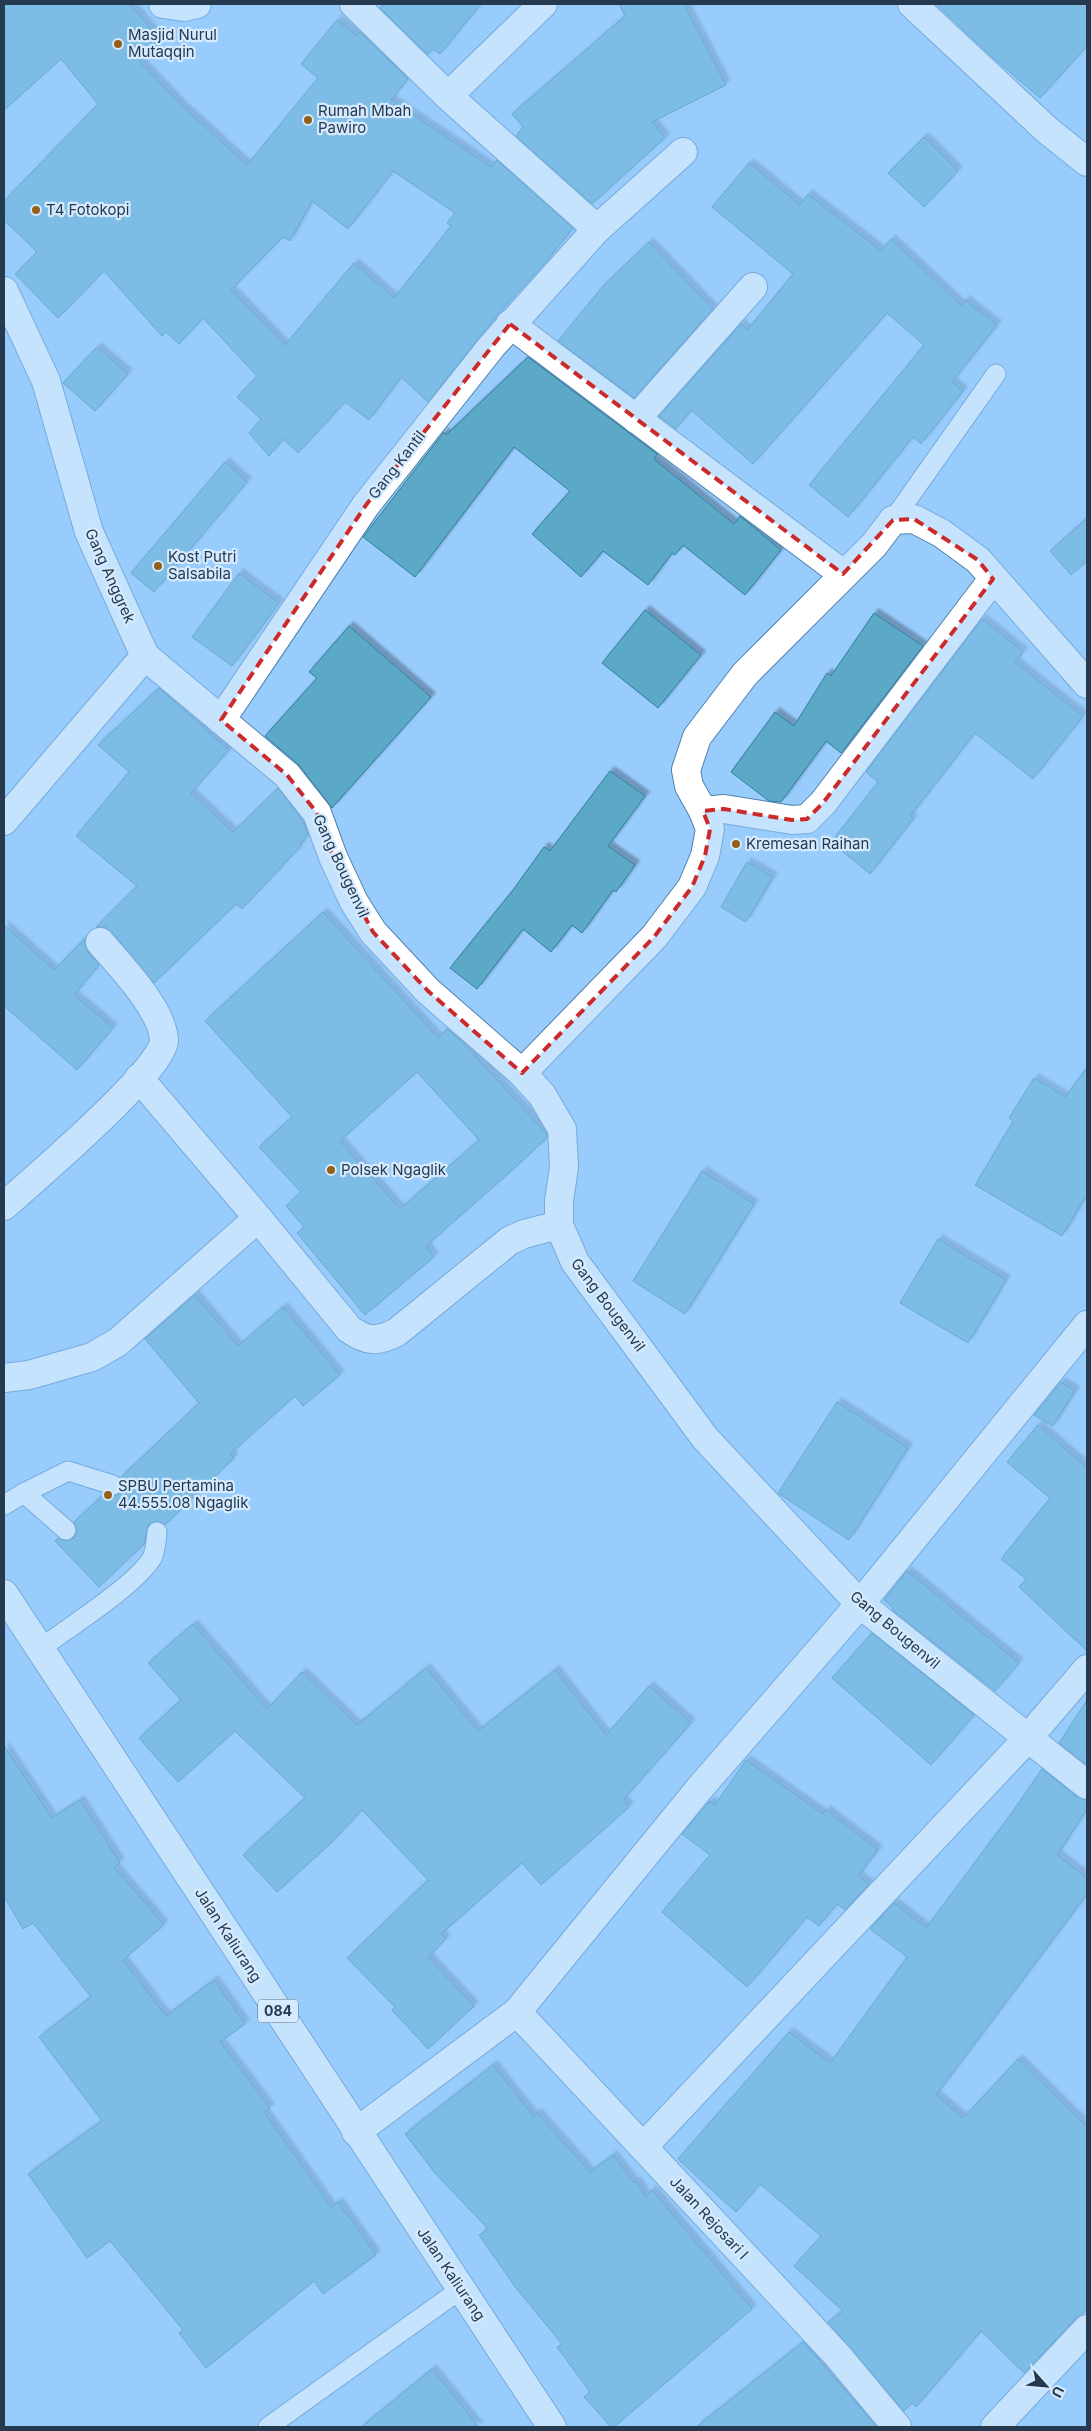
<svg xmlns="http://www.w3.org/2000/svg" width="1091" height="2431" font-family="Inter,sans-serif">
  <defs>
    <filter id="shadow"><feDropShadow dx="4.5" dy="-4.5" stdDeviation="1" flood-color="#0004"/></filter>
  </defs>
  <rect width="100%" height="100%" fill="#98ccfd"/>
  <g fill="#5ca8c7" stroke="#307e9c" fill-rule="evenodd" filter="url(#shadow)">
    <path d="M4 4H130L162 42 139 61 183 107 247 165 318 78 301 64 337 20 357 36 360 32 408 79 391 100 491 167 497 160 573 228 544 264 498 314 428 402 401 377 369 420 345 402 298 453 283 439 269 456 249 433 261 419 237 397 257 376 203 318 179 344 166 332 162 336 104 271 58 318 15 274 37 252 4 220V201L98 104 61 59 4 110ZM393 171 455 213 447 223 451 226 394 298 354 263 285 345 231 290 283 237 290 241 312 201 348 229Z"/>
    <polygon points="383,4 481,4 440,54 433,49 428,55 380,8"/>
    <polygon points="619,4 684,4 726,85 652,122 665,138 592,204 516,136 523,127 512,114 625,16"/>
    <polygon points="936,4 1087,4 1087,46 1040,98 991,56"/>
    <polygon points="924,137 958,171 924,207 888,173"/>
    <polygon points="749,163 800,205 808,194 881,251 891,239 961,305 965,300 997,325 952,382 963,391 921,444 913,437 848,517 809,485 924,345 887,313 753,464 691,410 676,429 659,416 741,324 747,330 793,274 712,207"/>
    <polygon points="649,242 713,309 634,398 558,341 604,285"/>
    <polygon points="97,347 128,374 95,411 63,383"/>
    <polygon points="528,357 657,454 654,459 734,524 740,516 781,550 745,595 683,545 675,555 672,553 648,585 603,551 581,577 532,534 570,491 514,447 415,577 363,537 444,432 446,435"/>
    <polygon points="225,462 247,482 154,592 131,573"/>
    <polygon points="1087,518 1087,561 1071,575 1050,551"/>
    <polygon points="239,573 279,603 232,666 192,637"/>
    <polygon points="645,610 701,655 658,708 602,663"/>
    <polygon points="874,613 923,646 841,753 826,741 781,802 769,801 731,772 775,712 794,726 827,673 831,676"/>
    <polygon points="982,619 1023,652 1015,662 1083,716 1033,779 975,733 910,816 913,819 870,874 831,842 878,782 866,772"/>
    <polygon points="349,626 431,697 332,808 299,765 265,736 317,678 309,672"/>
    <polygon points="159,688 229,750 191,793 233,832 278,788 303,821 308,835 300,844 301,846 242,909 236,904 154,983 112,932 105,927 96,927 137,886 76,836 129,772 98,745"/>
    <polygon points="610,771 645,796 608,846 635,865 616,892 613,890 582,933 572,925 551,952 523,929 477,989 450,968 513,890 544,847 550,851"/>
    <polygon points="747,862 773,877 746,922 721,907"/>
    <path d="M323 912 438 1038 447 1029 461 1041 547 1134V1138L509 1173 426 1246 434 1257 365 1315 297 1233 304 1227 286 1206 301 1192 259 1147 292 1117 205 1021ZM417 1072 479 1140 400 1209 340 1141Z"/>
    <polygon points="4,925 54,970 85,938 85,945 88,952 99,965 74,995 113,1028 77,1070 4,1006"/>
    <polygon points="1087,1067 1087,1194 1062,1236 975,1185 1013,1121 1009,1118 1034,1078 1065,1097"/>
    <polygon points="702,1171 754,1204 685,1314 633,1281"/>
    <polygon points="938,1239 1006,1280 968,1343 900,1303"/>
    <polygon points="195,1295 238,1346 283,1307 340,1375 303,1406 295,1396 230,1454 234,1458 165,1525 158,1521 148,1525 144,1544 99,1587 55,1541 58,1538 64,1541 74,1538 77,1532 74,1522 104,1494 115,1496 121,1493 124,1483 121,1477 199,1403 145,1339"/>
    <polygon points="1061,1382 1075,1391 1053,1426 1034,1415"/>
    <polygon points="837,1402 908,1448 849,1540 778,1493"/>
    <polygon points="1038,1425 1087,1468 1087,1651 1019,1587 1026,1579 1001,1559 1050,1498 1007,1462"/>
    <polygon points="907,1571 1019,1663 995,1691 892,1610 893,1608 884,1600"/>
    <polygon points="193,1624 267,1709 302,1672 357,1725 426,1668 478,1731 555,1670 606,1735 649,1686 691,1723 623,1800 629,1807 541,1885 522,1863 441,1934 446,1939 428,1957 474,2006 428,2049 392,2010 395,2007 347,1958 428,1880 362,1810 332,1842 277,1892 243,1855 305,1798 235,1731 178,1782 139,1738 181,1700 148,1663"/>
    <polygon points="872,1633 974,1715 931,1765 832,1678"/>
    <polygon points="1087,1700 1087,1765 1059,1743"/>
    <polygon points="4,1746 52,1818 80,1800 120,1863 114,1867 164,1925 123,1960 166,2016 214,1980 245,2024 220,2042 270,2108 264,2112 331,2207 338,2202 376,2255 323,2294 314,2281 206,2368 179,2333 183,2330 110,2241 87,2258 28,2174 102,2121 39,2037 91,1997 33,1923 23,1929 4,1896"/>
    <polygon points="746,1760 823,1814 826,1810 878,1850 858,1876 869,1884 845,1910 837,1904 819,1926 807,1917 747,1987 662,1912 710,1855 682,1834 710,1801 715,1805"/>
    <polygon points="1042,1769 1077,1797 1087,1800 1087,1809 1057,1855 1087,1878 1087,1894 936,2095 963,2118 1018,2059 1087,2127 1087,2310 1076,2318 1024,2373 981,2331 916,2407 912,2403 904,2411 828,2322 843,2311 794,2266 821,2236 760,2184 736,2212 678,2159 789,2032 830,2063 907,1957 870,1929 894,1903 926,1928 1013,1811"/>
    <polygon points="493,2065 533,2116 537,2113 590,2172 613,2155 634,2183 636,2181 646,2197 652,2190 752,2309 614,2427 611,2427 584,2397 590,2392 557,2347 562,2344 516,2288 479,2235 488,2229 435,2173 405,2134"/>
    <polygon points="803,2342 877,2427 696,2427"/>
    <polygon points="432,2369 479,2427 361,2427"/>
  </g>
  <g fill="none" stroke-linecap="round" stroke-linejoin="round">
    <g stroke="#4e81ad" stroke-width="21">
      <g id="service">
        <polyline points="893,520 996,374"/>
        <polyline points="24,1493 66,1530"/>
        <polyline points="4,1505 24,1493 68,1471 113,1485"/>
        <path d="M41 1648C68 1628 136 1585 152 1558 156 1550 156 1541 157 1532"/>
        <polyline points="268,2427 461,2289"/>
      </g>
    </g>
    <g stroke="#4e81ad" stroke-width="30">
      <g id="minor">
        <polyline points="163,4 184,7 197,4"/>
        <polyline points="354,4 448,96 543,4"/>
        <polyline points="912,4 1047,130 1087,162"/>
        <polyline points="448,96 597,229"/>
        <polyline points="4,291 46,381 89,532 145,656 4,821"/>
        <polyline points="510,324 843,574"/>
        <polyline points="636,419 753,287"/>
        <polyline points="145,656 287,775 317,813 333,857 354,902 373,932 428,991 522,1073 542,1095 562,1129 564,1167 559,1201 559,1225 575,1262 705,1438 860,1604 1087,1785"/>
        <polyline points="221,720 366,505 492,346 597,229 683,152"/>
        <polyline points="703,811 724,809 792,820 807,819 823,803 993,579"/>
        <polyline points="522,1073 654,937 692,887 705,856 710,829 703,811 689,786 686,770 697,737 745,674 874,545 893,520 914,519 941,533 978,560 1087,684"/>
        <path d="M139 1078 258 1218 349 1329C367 1342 378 1342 397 1332L509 1241 524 1234 559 1225"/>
        <path d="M4 1206C30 1183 166 1067 164 1040 162 1008 120 966 100 942"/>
        <polyline points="4,1378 29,1375 92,1357 118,1342 258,1218"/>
        <polyline points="517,2012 837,2355 897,2427"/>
        <polyline points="356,2132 517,2012 699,1789 860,1604 1087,1325"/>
        <polyline points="643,2147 1027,1739 1087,1669"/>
        <polyline points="995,2427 1087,2329"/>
      </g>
    </g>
    <g stroke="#4e81ad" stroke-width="30">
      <polyline id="primary" points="4,1594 552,2427"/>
    </g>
    <use href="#service" stroke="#fff" stroke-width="19"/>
    <use href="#minor" stroke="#fff" stroke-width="28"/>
    <use href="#primary" stroke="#fff" stroke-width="28"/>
  </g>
  <path d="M0 0H1091V2431H0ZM510 324 843 574 893 520 914 519 978 560 993 579 823 803 807 819 792 820 724 809 703 811 710 829 705 856 692 887 654 937 522 1073 428 991 373 932 333 857 317 813 287 775 221 720 366 505Z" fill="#98ccfd" fill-opacity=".55" fill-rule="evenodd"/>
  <path fill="none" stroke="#cd292a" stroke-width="4" stroke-dasharray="10 6" stroke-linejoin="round" d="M510 324 843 574 893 520 914 519 978 560 993 579 823 803 807 819 792 820 724 809 703 811 710 829 705 856 692 887 654 937 522 1073 428 991 373 932 333 857 317 813 287 775 221 720 366 505Z"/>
  <g fill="#965f18" stroke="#d5eafe" stroke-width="2">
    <circle cx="118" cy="44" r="5"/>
    <circle cx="308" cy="120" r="5"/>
    <circle cx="36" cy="210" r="5"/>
    <circle cx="158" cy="566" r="5"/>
    <circle cx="736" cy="844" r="5"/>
    <circle cx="331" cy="1170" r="5"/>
    <circle cx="108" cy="1495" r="5"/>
  </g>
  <g text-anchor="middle" stroke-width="4.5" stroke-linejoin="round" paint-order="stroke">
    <rect fill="#d5eafe" stroke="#5a6f83" stroke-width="1" x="258" y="1999.5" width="40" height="23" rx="4"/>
    <g font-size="14" font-weight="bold" fill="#253a4e">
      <text x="278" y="2016">084</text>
    </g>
    <g font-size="15" fill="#253a4e" stroke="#d5eafe" text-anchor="start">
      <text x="128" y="40">Masjid Nurul<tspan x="128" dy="17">Mutaqqin</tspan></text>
      <text x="318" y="116">Rumah Mbah<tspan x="318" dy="17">Pawiro</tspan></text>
      <text x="46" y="215">T4 Fotokopi</text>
      <text x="168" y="562">Kost Putri<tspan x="168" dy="17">Salsabila</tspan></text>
      <text x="746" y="849">Kremesan Raihan</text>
      <text x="341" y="1175">Polsek Ngaglik</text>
      <text x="118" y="1491">SPBU Pertamina<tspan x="118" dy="17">44.555.08 Ngaglik</tspan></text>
    </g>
    <g font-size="15" fill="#253a4e" stroke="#d5eafe">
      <text transform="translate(397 465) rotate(-52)" y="5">Gang Kantil</text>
      <text transform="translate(110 576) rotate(66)" y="5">Gang Anggrek</text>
      <text transform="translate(341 866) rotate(65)" y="5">Gang Bougenvil</text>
      <text transform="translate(608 1305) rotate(53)" y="5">Gang Bougenvil</text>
      <text transform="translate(895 1630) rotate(40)" y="5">Gang Bougenvil</text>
      <text transform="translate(228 1935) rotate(57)" y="5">Jalan Kaliurang</text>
      <text transform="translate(709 2218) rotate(47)" y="5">Jalan Rejosari I</text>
      <text transform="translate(451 2274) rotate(56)" y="5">Jalan Kaliurang</text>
    </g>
  </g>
  <rect width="1091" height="2431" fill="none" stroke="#253a4e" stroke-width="10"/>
  <g transform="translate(1046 2386) rotate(117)" stroke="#d5eafe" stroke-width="4" paint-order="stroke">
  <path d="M0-4L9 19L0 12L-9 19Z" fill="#253a4e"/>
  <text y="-8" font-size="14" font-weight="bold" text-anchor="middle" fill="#253a4e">U</text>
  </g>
</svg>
